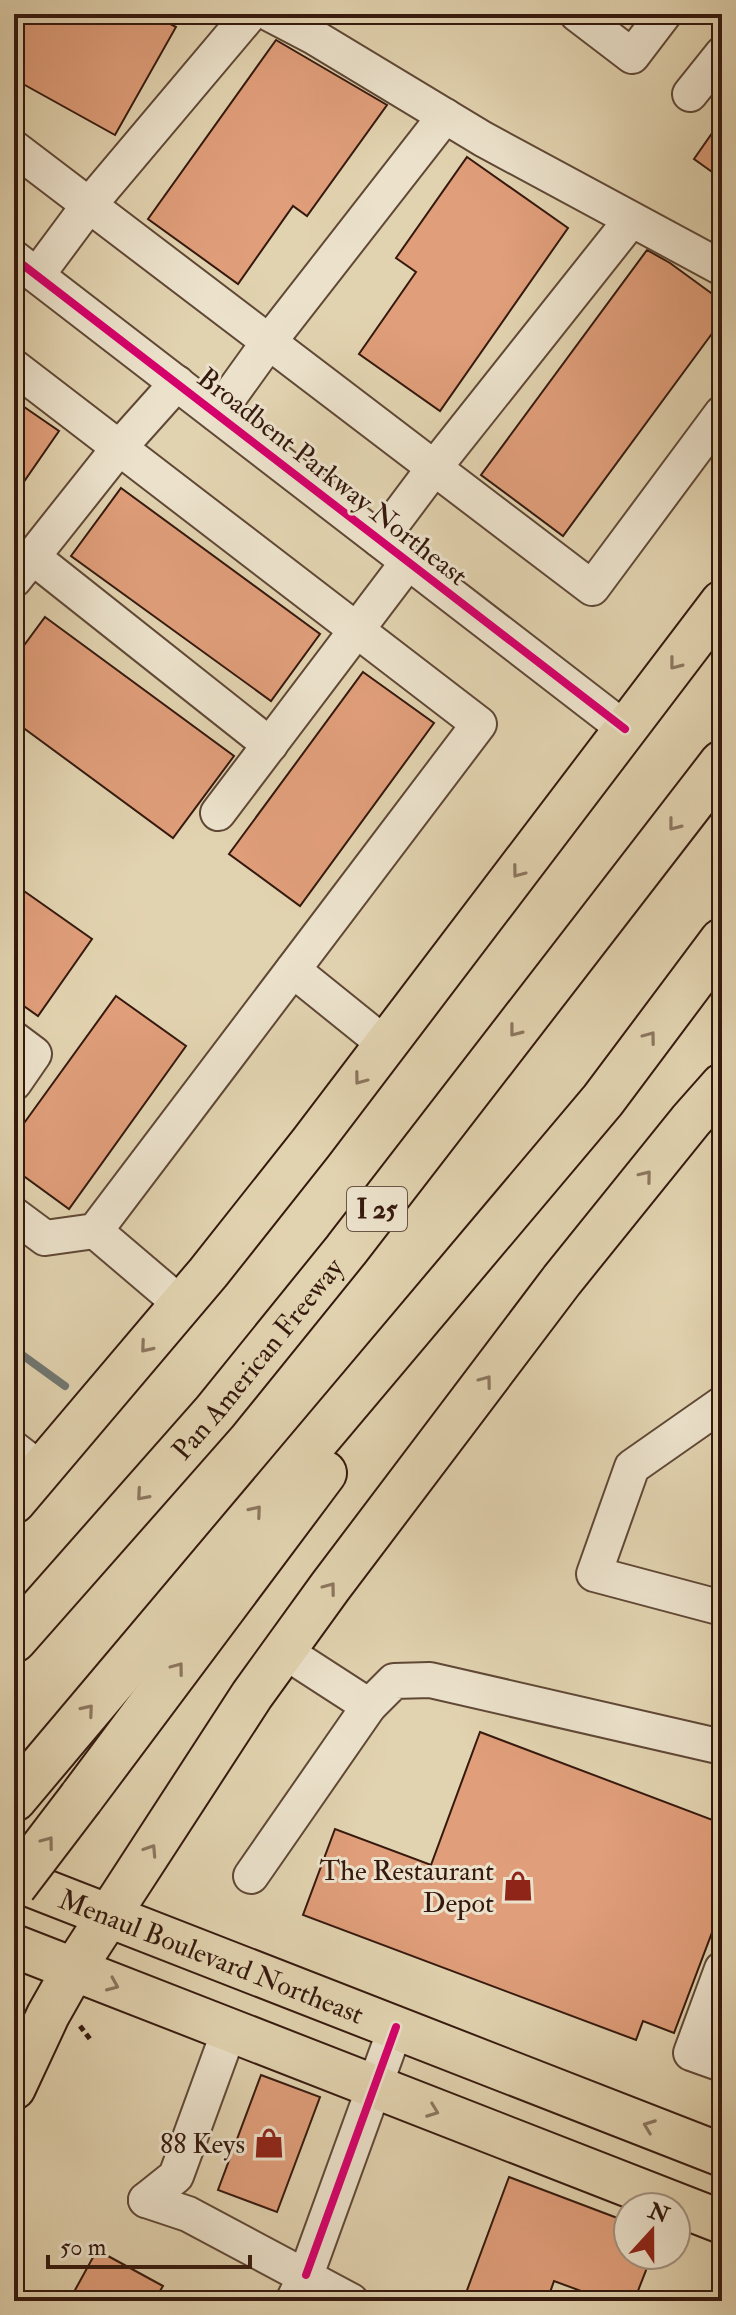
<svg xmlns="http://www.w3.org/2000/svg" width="736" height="2315" font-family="'IM FELL Double Pica',serif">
  <rect width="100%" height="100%" fill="#e2d3b0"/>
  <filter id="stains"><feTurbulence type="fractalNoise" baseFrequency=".0025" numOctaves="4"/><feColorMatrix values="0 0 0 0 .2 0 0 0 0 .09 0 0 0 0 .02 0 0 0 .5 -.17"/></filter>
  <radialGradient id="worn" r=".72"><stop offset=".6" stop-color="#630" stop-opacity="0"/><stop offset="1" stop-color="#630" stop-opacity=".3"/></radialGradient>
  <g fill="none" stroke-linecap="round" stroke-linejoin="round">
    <polyline stroke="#707772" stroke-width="8" points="14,1349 65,1386"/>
  </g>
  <g fill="#e09e7a" stroke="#35190e" stroke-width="2">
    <polygon points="14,14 152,14 176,27 115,135 14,79"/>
    <polygon points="276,40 387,105 307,216 293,206 238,284 148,219"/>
    <polygon points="722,119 722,179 694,159"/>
    <polygon points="467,157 568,228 440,411 359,354 416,272 396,258"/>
    <polygon points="647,250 670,263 722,301 722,320 563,536 481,475"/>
    <polygon points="14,400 59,431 14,496"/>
    <polygon points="121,488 320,634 271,701 71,556"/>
    <polygon points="45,617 234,756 173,838 14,721 14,659"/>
    <polygon points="363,672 434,723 300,906 229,854"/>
    <polygon points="14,884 92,939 38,1016 14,999"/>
    <polygon points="116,996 186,1046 69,1209 14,1169 14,1137"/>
    <polygon points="480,1732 718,1822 715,1832 722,1834 722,1906 674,2033 643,2021 636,2040 303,1915 335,1829 431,1865"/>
    <polygon points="261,2075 320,2097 277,2212 218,2190"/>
    <polygon points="509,2177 628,2222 628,2255 652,2255 634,2301 608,2301 554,2281 547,2301 463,2301"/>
    <polygon points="97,2250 163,2286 154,2301 69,2301"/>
  </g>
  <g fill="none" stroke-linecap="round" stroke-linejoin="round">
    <g stroke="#604836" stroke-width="38">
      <g id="minor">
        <polyline points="270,14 314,37 483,139 722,268"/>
        <polyline points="577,14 632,56 664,14"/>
        <polyline points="690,94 722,54"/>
        <polyline points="14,148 592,588 722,413"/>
        <polyline points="14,258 625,729"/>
        <polyline points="37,275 89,205 250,14"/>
        <polyline points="14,367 479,724 95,1231 45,1238 14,1215"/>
        <polyline points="217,414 268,343 445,116"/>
        <polyline points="380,540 434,468 631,220"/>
        <polyline points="34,558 270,745"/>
        <polyline points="14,580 118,449 177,383"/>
        <polyline points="218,813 408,562"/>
        <polyline points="293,970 386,1045"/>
        <polyline points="14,1039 34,1054 14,1083"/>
        <polyline points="95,1231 182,1305"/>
        <polyline points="722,1404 632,1467 594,1574 722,1608"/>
        <polyline points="14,1449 41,1470"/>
        <polyline points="284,1651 369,1706"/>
        <polyline points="251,1876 369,1706 394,1681 430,1680 722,1747"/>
        <polyline points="722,1969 691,2053 722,2064"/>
        <polyline points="146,2200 188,2214 351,2301"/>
        <polyline points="146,2200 176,2176 229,2031"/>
        <polyline points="293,2301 306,2275 396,2027"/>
      </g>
    </g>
    <g stroke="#35190e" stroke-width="46">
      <g id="major">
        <polyline points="14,1502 208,1273 311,1143 722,602"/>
        <path id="s1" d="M14 1879 722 2155"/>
        <polyline points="14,1946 722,2222"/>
        <polyline points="14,2088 48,2015 74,1969 252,1695 330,1587 562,1280 691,1120 722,1085"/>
      </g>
    </g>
    <g stroke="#35190e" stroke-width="48">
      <g id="highway">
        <path id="s2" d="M14 1640 215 1412 346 1250 722 763"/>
        <polyline points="81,1798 324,1473"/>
        <polyline points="14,1799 603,1100 722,941"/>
      </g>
    </g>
    <polyline stroke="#35190e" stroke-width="5" stroke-dasharray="6 4" stroke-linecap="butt" points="80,2026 90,2039"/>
    <use href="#minor" stroke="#ece2cc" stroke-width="34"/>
    <use href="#major" stroke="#e2d3b0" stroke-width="42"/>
    <use href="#highway" stroke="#e2d3b0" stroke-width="44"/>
    <g stroke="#35190e" stroke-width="48" stroke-linecap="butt">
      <polyline id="highway-bridge" points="14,1886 81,1798"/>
    </g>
    <use href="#highway-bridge" stroke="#e2d3b0" stroke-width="44"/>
    <g stroke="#ece2cc" stroke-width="13">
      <g id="cycleway">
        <polyline points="14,258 625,729"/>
        <polyline points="306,2275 396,2027"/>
      </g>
    </g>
    <use href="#cycleway" stroke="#d6006c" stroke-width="8"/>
  </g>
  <defs><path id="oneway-chevron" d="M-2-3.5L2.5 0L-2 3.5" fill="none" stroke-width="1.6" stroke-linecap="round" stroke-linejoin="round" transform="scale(2)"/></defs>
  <g stroke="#8c765f">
    <use href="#oneway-chevron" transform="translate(675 664) rotate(128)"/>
    <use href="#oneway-chevron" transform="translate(674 825) rotate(128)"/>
    <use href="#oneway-chevron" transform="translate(518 872) rotate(127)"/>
    <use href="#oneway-chevron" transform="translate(515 1031) rotate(128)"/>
    <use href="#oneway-chevron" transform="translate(650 1037) rotate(-53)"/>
    <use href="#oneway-chevron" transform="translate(360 1079) rotate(127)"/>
    <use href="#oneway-chevron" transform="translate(646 1176) rotate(-51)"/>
    <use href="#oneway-chevron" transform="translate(146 1347) rotate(130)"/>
    <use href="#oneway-chevron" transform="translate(486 1381) rotate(-53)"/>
    <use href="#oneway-chevron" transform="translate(142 1495) rotate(131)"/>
    <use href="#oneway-chevron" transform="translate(256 1511) rotate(-50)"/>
    <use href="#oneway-chevron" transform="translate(330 1588) rotate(-53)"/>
    <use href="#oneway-chevron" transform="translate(178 1668) rotate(-53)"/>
    <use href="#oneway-chevron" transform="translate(88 1710) rotate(-50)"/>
    <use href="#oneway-chevron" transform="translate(48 1842) rotate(-53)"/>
    <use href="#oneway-chevron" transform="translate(151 1850) rotate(-57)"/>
    <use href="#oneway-chevron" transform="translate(113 1985) rotate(23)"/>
    <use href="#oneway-chevron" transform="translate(433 2111) rotate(21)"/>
    <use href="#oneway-chevron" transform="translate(649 2126) rotate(-159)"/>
  </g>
  <defs>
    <g id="shop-bare" transform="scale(2.4)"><path d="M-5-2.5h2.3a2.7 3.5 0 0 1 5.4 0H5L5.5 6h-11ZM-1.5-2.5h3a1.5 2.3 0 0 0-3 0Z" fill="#8f2418" stroke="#ece2cc" stroke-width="2.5" paint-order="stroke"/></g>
  </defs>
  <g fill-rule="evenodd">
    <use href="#shop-bare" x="518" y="1886"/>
    <use href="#shop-bare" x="269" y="2143"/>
  </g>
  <g text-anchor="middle" stroke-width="6" stroke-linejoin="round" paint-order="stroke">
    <rect fill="#ece2cc" stroke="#6c5547" stroke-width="2" x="347" y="1187" width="60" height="44" rx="6"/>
    <g font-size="26" font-weight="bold" fill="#35190e">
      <text x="377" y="1218">I 25</text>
    </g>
    <g font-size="28" fill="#35190e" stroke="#ece2cc">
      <text transform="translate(333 476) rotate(38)" y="10">Broadbent Parkway Northeast</text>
      <text dy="10" stroke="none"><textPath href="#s2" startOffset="372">Pan American Freeway</textPath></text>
      <text dy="10" stroke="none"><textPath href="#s1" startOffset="212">Menaul Boulevard Northeast</textPath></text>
    </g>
    <g font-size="28" fill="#35190e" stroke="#ece2cc" text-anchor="end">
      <text x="494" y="1880">The Restaurant<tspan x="494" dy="32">Depot</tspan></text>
      <text x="245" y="2153">88 Keys</text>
    </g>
  </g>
  <rect width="736" height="2315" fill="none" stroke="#e2d3b0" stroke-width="48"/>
  <rect x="16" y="16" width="704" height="2283" fill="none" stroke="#35190e" stroke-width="4"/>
  <rect x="24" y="24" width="688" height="2267" fill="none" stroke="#35190e" stroke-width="2"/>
  <g transform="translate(652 2231) rotate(21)"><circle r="38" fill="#ece2cc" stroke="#a39280" stroke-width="2"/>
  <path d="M0-6L14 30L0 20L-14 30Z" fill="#8f2418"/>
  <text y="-12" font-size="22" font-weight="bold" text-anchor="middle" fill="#35190e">N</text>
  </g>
  <path d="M48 2255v12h202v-12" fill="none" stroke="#35190e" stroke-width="4"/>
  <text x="60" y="2255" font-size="24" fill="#35190e" stroke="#ece2cc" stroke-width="6" paint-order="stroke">50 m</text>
  <rect width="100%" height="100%" filter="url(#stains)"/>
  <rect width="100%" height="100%" fill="url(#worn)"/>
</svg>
